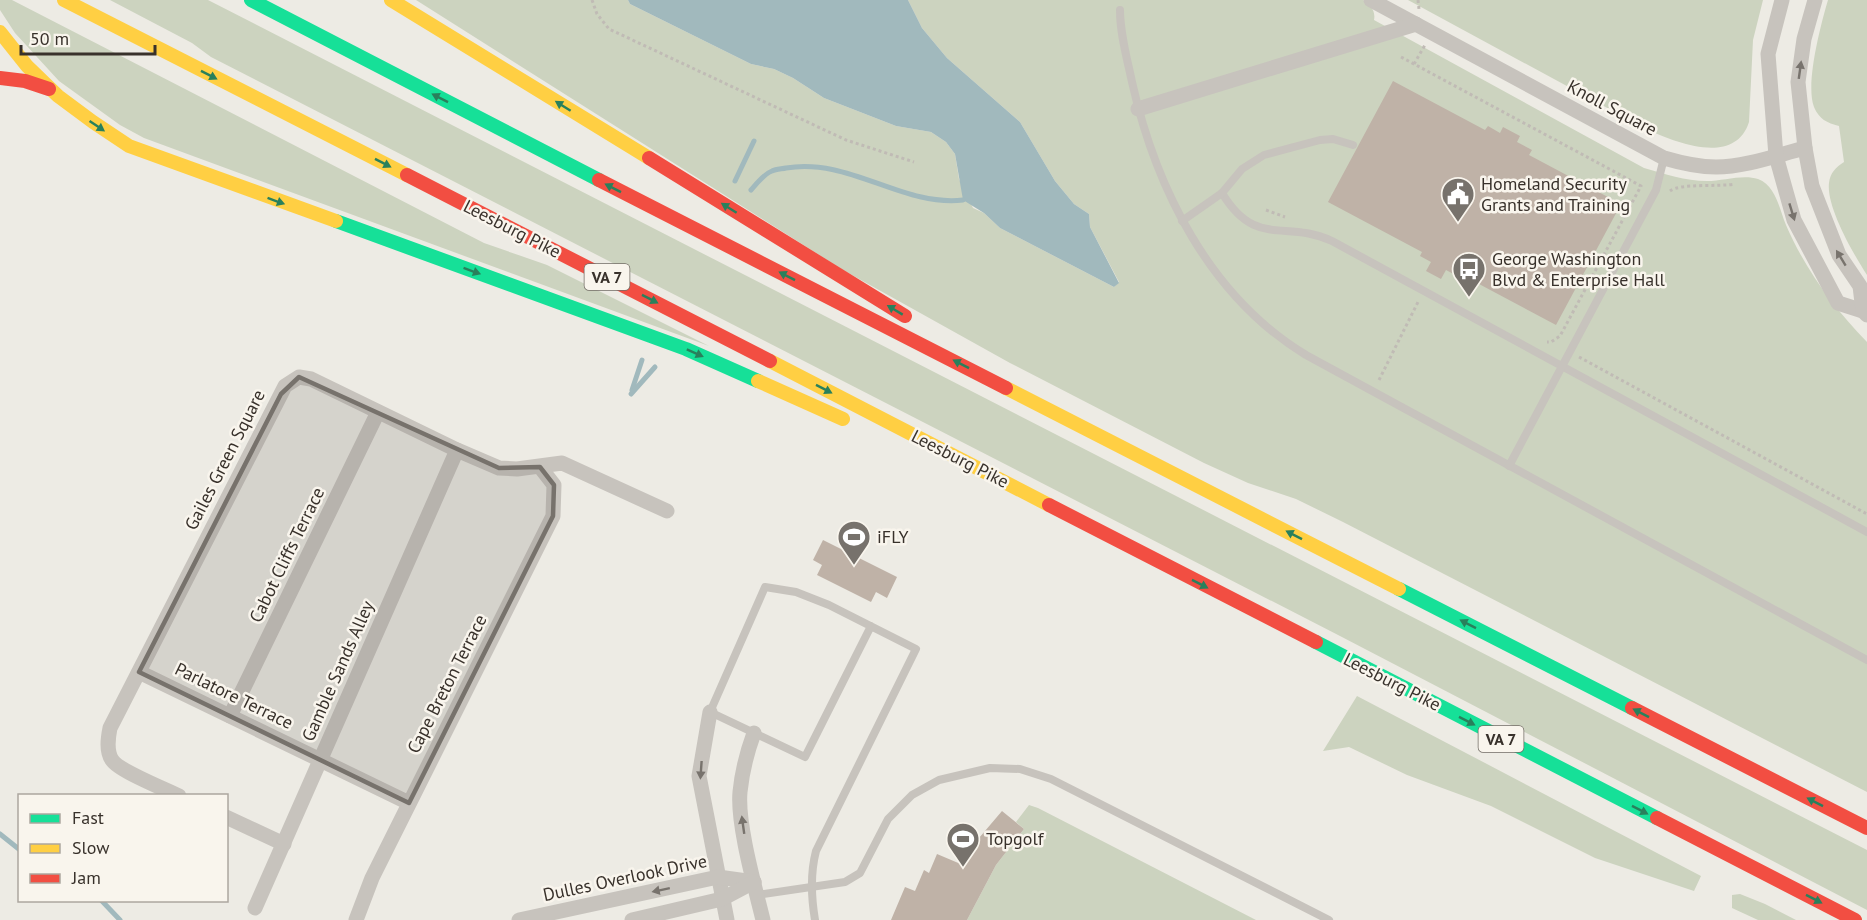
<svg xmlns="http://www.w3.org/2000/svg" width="1867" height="920" font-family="'PT Sans',sans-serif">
  <rect width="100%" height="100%" fill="#edebe4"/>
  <g fill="#ccd3bf">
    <polygon points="0,0 12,0 484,243 547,265 709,346 144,138 120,125 59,81 15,33 0,10"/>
    <polygon points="110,0 208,0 1867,850 1867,910 1340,636 211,57 192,43"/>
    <path d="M416 0H628L630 4 751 64 774 69 793 78 824 98 896 126 931 132 946 142 955 154 959 179 973 208 984 213 1000 228 1114 287 1119 282 1090 227 1089 214 1074 204 1055 181 1020 122 947 58 922 28 908 0H1363C1370 4 1376 11 1374 20L1644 168C1665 174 1685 181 1707 181 1723 181 1743 174 1758 179 1776 186 1779 208 1786 225 1805 269 1833 307 1867 342V792L1343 522 1296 499 1248 483 1204 463 1010 363 843 270Z"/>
    <path d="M1408 0H1763L1753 40 1749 122C1735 166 1677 143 1648 130Z"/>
    <path d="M1828 0H1867V275C1854 255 1826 207 1829 183 1830 173 1836 167 1844 162L1839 126C1827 123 1819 119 1814 107 1805 84 1821 24 1828 0Z"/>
    <polygon points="1357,696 1701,876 1694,891 1595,858 1491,806 1407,775 1349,747 1323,751"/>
    <polygon points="1029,805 1038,808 1256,920 967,920 996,865 1024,829 1016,822"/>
    <polygon points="1740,894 1765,904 1796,920 1758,920 1732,908 1732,895"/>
  </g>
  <polygon fill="#a1b9bd" points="628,0 908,0 922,28 947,58 1020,122 1055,181 1074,204 1089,214 1090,227 1119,283 1114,287 1000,228 984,213 963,200 955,154 946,142 931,132 896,126 824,98 793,78 774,69 751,64 630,4"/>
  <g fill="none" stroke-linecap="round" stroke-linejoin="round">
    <g stroke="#a1b9bd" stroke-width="5">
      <polyline points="735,181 754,141"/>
      <path d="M751 190C757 183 764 174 772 171 776 169 782 169 786 168 849 157 902 207 963 200"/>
      <polyline points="632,390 642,360"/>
      <polyline points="631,394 655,367"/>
      <polyline points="0,834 20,850"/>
      <polyline points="101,900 120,920"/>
    </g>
  </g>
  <g fill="#bfb2a7">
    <polygon points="1393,81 1485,130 1488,126 1500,133 1503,127 1520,136 1517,142 1532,150 1529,155 1621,204 1556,325 1464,276 1463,279 1446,270 1441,279 1426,271 1431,262 1420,256 1422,252 1328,202"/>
    <polygon points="823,540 897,577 887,598 876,592 871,602 817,575 822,565 813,560"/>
    <polygon points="1002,811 1024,829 996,865 967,920 891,920 905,887 915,891 924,870 929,873 937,854 963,865 979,838"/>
  </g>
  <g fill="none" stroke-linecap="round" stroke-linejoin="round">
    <g stroke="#c0bbb5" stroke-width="3" stroke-dasharray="3 3" stroke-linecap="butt">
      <polyline points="592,0 597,14 609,29 846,140 914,162"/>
      <polyline points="1418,0 1419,9"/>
      <polyline points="1401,57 1641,186 1560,336 1551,342 1547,342"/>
      <polyline points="1414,64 1425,45"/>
      <path d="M1670 191C1680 183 1719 187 1735 184"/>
      <polyline points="1266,210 1285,217"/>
      <polyline points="1579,357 1867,514"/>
      <polyline points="1379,380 1419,300"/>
    </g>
    <g stroke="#c7c3bd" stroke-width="8">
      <path d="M1120 10C1120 34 1127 58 1132 82 1156 189 1210 297 1306 355L1867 660"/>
      <path d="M1222 193C1256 249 1285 219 1332 241L1867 532"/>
      <polyline points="1182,221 1222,193 1242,169 1264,155 1320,140 1333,139 1353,145"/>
      <polyline points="1509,466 1656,190 1664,158"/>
      <polyline points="757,895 845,882 860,873 888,819 912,795 939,780 990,768 1020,769 1051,779 1329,920"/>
      <path d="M815 920C811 896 810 874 816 851L916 649 829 605 796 592 765 587 710 712 805 757 871 626"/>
    </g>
    <g stroke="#c7c3bd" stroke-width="15">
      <path d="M1371 0 1664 158C1681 163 1699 167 1716 167 1746 167 1777 155 1805 148"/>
      <polyline points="1782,0 1768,54 1776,156 1794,220 1838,303 1863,311 1867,315"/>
      <polyline points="1815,0 1804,39 1798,82 1805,148 1812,186 1839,255 1860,286 1863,311"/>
      <polyline points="1138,109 1416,24"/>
      <polyline points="139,672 409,803"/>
      <polyline points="710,712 699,776 727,920"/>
      <polyline points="230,716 378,412"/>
      <path d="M754 733C747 752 742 772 740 792 737 824 755 887 763 920"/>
      <path d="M179 796C165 789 119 771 112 760 106 751 108 738 110 728L281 394 285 386 299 377 311 379 457 450 499 468 517 469 562 463 667 511"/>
      <polyline points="226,817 284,844"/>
      <polyline points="255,908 457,450"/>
      <polyline points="356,920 372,878 553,516 554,485 540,467"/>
      <polyline points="519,920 718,877 754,882"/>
      <polyline points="632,920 722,899 754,882"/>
    </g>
    <g stroke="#16e098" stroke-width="14">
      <polyline points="251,0 599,180"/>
      <polyline points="336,221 686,349 758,381"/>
      <polyline points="1399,589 1632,708"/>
      <polyline points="1316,642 1657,818"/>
    </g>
    <g stroke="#ffcf43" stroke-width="14">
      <polyline points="64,0 407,175"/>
      <polyline points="391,0 649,158"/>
      <polyline points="0,32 27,66 58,96 93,122 129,146 336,221"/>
      <polyline points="770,361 1049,505"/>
      <polyline points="758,381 843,419"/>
      <polyline points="1006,388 1399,589"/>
    </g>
    <g stroke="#f24e42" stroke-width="14">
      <polyline points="0,78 25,81 49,89"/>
      <polyline points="649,158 905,316"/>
      <polyline points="407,175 770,361"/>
      <polyline points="599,180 1006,388"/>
      <polyline points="1049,505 1316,642"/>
      <polyline points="1632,708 1867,828"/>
      <polyline points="1657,818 1855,920"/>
    </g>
  </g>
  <defs><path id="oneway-solid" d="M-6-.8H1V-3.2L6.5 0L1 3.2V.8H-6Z" transform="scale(1.5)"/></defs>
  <g fill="#78736d">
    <use href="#oneway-solid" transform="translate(1800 70) rotate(-82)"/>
    <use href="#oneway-solid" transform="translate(1792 212) rotate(73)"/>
    <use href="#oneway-solid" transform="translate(1841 258) rotate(-121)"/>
    <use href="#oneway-solid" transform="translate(701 770) rotate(94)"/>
    <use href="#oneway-solid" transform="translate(743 825) rotate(-98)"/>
    <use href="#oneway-solid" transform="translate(661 890) rotate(168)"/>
  </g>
  <g fill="#29805c">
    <use href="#oneway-solid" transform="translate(209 75) rotate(27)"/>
    <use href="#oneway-solid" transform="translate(440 98) rotate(-153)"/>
    <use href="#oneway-solid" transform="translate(563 106) rotate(-148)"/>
    <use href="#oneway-solid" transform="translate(97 126) rotate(34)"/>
    <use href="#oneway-solid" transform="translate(383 163) rotate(27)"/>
    <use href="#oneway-solid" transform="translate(613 188) rotate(-153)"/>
    <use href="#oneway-solid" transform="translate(276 201) rotate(20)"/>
    <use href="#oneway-solid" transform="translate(729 208) rotate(-148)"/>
    <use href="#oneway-solid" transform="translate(472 271) rotate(20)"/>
    <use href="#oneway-solid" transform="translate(787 276) rotate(-153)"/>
    <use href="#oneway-solid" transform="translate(650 299) rotate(27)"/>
    <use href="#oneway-solid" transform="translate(895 310) rotate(-149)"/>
    <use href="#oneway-solid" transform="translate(695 353) rotate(24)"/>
    <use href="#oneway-solid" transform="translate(961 364) rotate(-153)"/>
    <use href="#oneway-solid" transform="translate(824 389) rotate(27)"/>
    <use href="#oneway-solid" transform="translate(1294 535) rotate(-153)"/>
    <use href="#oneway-solid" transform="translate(1200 584) rotate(27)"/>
    <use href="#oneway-solid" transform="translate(1468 624) rotate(-153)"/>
    <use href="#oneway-solid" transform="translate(1641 713) rotate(-153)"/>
    <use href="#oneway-solid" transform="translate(1467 721) rotate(27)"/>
    <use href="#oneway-solid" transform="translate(1815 802) rotate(-153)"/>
    <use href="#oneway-solid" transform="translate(1640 810) rotate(27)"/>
    <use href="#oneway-solid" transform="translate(1814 899) rotate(27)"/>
  </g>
  <path fill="#77726c" fill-opacity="0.2" stroke="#77726c" stroke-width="4.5" stroke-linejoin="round" d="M299 377 499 468 540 467 554 485 553 516 409 803 139 672 281 394Z"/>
  <defs>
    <g id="civic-pin" transform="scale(1.725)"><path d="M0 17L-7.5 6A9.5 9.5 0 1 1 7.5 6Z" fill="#77726c" stroke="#f9f5ed"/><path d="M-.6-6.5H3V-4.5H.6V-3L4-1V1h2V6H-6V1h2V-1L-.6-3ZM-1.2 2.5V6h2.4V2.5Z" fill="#fff"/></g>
    <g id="bus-pin" transform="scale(1.725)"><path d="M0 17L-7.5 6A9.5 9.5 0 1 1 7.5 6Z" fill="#77726c" stroke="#f9f5ed"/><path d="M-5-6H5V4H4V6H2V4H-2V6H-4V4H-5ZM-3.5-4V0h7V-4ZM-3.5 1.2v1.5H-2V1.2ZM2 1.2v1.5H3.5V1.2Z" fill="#fff"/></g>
    <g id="stadium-pin" transform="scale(1.725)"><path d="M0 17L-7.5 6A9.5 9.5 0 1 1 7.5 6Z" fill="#77726c" stroke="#f9f5ed"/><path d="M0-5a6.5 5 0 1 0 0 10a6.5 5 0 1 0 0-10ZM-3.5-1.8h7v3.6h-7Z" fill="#fff"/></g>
  </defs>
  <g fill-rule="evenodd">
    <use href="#civic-pin" x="1458" y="194"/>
    <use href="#bus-pin" x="1469" y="269"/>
    <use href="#stadium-pin" x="854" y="537"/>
    <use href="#stadium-pin" x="963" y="839"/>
  </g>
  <g text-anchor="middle" stroke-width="5" stroke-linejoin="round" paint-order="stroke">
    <g fill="#f9f5ed" stroke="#726c65" stroke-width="1.5">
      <rect x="584.5" y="264" width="45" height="26" rx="4.5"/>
      <rect x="1478.5" y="726" width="45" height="26" rx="4.5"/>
    </g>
    <g font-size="16" font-weight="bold" fill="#38312b">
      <text x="607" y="283">VA 7</text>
      <text x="1501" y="745">VA 7</text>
    </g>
    <g font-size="18" fill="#38312b" stroke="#f9f5ed">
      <text transform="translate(1612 108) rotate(28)" y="6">Knoll Square</text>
      <text transform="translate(512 229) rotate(27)" y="6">Leesburg Pike</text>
      <text transform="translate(960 459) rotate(27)" y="6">Leesburg Pike</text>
      <text transform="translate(225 460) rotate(-63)" y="6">Gailes Green Square</text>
      <text transform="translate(287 555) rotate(-64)" y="6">Cabot Cliffs Terrace</text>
      <text transform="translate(338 671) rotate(-66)" y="6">Gamble Sands Alley</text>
      <text transform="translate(1392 682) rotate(27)" y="6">Leesburg Pike</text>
      <text transform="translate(447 684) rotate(-63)" y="6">Cape Breton Terrace</text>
      <text transform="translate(234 696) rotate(26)" y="6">Parlatore Terrace</text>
      <text transform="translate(625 878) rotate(-12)" y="6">Dulles Overlook Drive</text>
    </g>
    <g font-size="18" fill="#38312b" stroke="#f9f5ed" text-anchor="start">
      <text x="1481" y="190">Homeland Security<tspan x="1481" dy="21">Grants and Training</tspan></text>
      <text x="1492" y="265">George Washington<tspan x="1492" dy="21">Blvd &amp; Enterprise Hall</tspan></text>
      <text x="877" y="543">iFLY</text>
      <text x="986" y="845">Topgolf</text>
    </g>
  </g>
  <rect x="18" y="794" width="210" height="108" fill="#f9f5ed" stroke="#aca79f" stroke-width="1.5"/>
  <rect x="30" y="814" width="30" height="9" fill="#16e098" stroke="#aca79f" stroke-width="1.5"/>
  <text x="72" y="824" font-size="18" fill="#38312b">Fast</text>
  <rect x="30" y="844" width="30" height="9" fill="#ffcf43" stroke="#aca79f" stroke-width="1.5"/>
  <text x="72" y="854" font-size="18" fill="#38312b">Slow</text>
  <rect x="30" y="874" width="30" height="9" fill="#f24e42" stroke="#aca79f" stroke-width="1.5"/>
  <text x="72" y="884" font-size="18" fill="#38312b">Jam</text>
  <path d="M21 45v9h134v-9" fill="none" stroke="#38312b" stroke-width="3"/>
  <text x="30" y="45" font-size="18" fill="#38312b" stroke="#f9f5ed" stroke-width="4.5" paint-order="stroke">50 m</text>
</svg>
